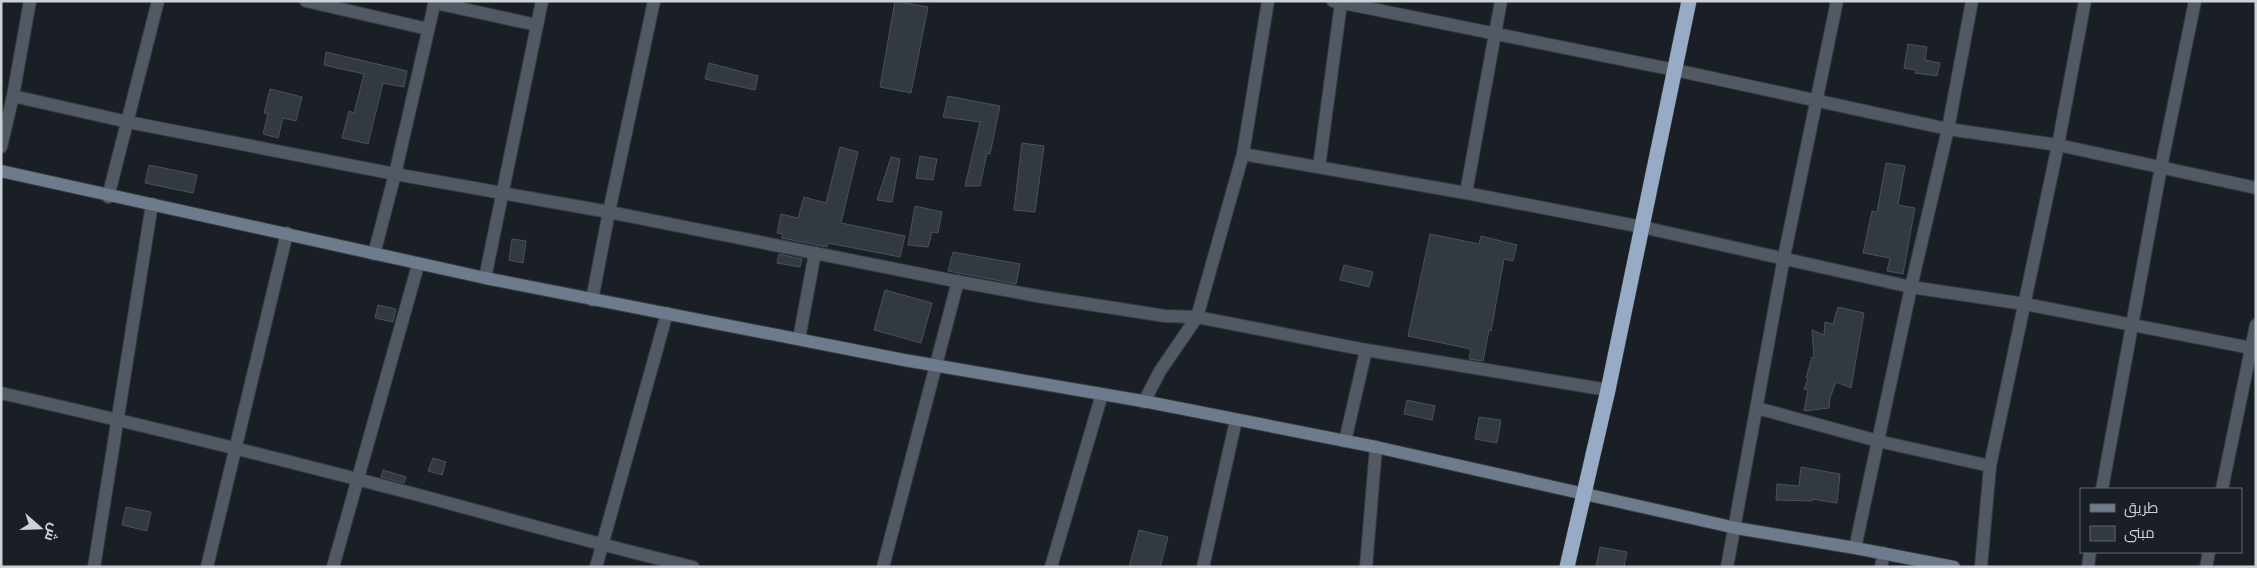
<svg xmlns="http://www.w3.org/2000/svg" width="2257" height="568" font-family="Roboto,Cairo,sans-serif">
  <rect width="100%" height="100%" fill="#1a1f26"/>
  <g fill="#333940" stroke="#4b5159">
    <polygon points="895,1 928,7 911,93 880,87"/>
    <polygon points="1908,44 1927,47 1925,60 1940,63 1937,76 1915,73 1916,70 1904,68"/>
    <polygon points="326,52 407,71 404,87 383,83 368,144 342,138 349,111 354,113 364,74 324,65"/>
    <polygon points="709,63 758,76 755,90 705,79"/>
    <polygon points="270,89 302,97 296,121 283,118 278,138 263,134 268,114 264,113"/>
    <polygon points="948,96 1000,106 990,154 987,153 980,186 965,186 980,122 943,117"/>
    <polygon points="1022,143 1044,146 1035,212 1014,210"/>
    <polygon points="840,147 858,152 841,223 905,236 900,257 828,243 827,247 782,238 782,234 777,233 781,214 798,218 804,197 826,203"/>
    <polygon points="920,156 937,159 933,180 916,178"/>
    <polygon points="891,157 900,159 892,202 877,200"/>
    <polygon points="1886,163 1905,166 1898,205 1915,208 1903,274 1887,271 1890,258 1863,253 1872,211 1877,212"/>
    <polygon points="149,165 197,175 193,193 145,183"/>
    <polygon points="915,206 942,212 938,233 932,232 928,247 908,245"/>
    <polygon points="1430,234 1479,244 1481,236 1517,245 1513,261 1504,259 1491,331 1489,330 1483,361 1469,359 1471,349 1408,336"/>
    <polygon points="512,239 526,241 523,263 509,260"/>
    <polygon points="953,252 1020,264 1016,284 948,271"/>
    <polygon points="779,254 802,259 800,267 777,263"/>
    <polygon points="1344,265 1373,272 1369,287 1340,280"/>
    <polygon points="885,290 932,303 921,343 874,330"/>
    <polygon points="378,305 396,309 393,322 375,318"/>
    <polygon points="1838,307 1864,313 1851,388 1836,382 1830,398 1829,408 1804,411 1808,391 1804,389 1808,379 1806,378 1812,357 1814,358 1812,330 1824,335 1825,322 1833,324"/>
    <polygon points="1407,400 1435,406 1432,420 1404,414"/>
    <polygon points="1479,417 1501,420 1497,443 1475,439"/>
    <polygon points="433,458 446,462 442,475 428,471"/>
    <polygon points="1801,467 1840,474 1837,503 1812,499 1812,501 1776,500 1777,484 1799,486"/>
    <polygon points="383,470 406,477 404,483 381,477"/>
    <polygon points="126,507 151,512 147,531 122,525"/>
    <polygon points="1139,530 1168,537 1160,567 1129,567"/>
    <polygon points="1600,547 1627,552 1624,567 1596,567"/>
  </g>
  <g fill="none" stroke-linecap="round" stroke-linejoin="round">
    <g stroke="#373c42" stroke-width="14">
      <g id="street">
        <polyline points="306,1 428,29"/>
        <polyline points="1333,1 1675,70 1948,129 2058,145 2256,188"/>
        <polyline points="435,3 537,25"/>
        <polyline points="13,96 128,122 395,174 609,212 950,280 1043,297 1165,316 1197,317 1366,350 1608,390"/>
        <polyline points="1,147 13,96 30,1"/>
        <polyline points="1243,154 1466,193 1642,227 1911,287 2025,304 2256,349"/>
        <polyline points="1319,167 1341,3"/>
        <polyline points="1466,193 1501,1"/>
        <polyline points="108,197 158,1"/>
        <polyline points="374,254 395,174 435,1"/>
        <polyline points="485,278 542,1"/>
        <polyline points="592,300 609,212 654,1"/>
        <polyline points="799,339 815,253"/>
        <path d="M1 393C144 425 285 460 426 497 515 521 603 546 693 567"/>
        <polyline points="1144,402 1160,371 1197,317 1243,154 1268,1"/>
        <polyline points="1757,408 1878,441 1990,466"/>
        <polyline points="1345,441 1366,350"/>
        <polyline points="2102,489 2161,167 2195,1"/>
        <polyline points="2222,489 2256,325"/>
        <polyline points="1855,548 1911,287 1948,129 1972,1"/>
        <polyline points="94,567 152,204"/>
        <polyline points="207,567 287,233"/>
        <polyline points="333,567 418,265"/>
        <polyline points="596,567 667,313"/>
        <polyline points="883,567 958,281"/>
        <polyline points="1051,567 1102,394"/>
        <polyline points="1203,567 1236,420"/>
        <polyline points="1366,567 1376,447"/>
        <polyline points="1727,567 1784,257 1837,1"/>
        <polyline points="1881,567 1884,553"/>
        <polyline points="1981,567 1990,466 2058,145 2085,1"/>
        <polyline points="2088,567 2090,552"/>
        <polyline points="2206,567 2209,552"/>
      </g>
    </g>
    <g stroke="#373c42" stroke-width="14">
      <polyline id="secondary" points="1,171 485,278 904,360 1148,402 1376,447 1736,528 1855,548 1954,567"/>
    </g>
    <g stroke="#373c42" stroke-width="16">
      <polyline id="highway" points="1567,567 1608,390 1689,1"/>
    </g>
    <use href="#street" stroke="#515964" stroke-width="12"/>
    <use href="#secondary" stroke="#6d7b8c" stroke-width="12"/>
    <use href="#highway" stroke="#97abc6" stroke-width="15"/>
  </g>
  <rect width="2257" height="568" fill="none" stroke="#ced2d7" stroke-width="5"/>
  <rect x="2080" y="488" width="162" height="65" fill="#1a1f26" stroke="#62676d"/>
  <rect x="2090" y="504" width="25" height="8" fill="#6d7b8c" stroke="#62676d"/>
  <text x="2124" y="513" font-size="15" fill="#ced2d7">طريق</text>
  <rect x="2090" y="526" width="25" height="15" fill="#333940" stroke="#62676d"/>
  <text x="2124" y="538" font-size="15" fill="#ced2d7">مبنى</text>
  <g transform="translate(40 528) rotate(110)" stroke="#1a1f26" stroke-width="4" paint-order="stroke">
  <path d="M0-4L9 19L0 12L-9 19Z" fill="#ced2d7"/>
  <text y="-8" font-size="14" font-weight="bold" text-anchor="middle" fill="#ced2d7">ش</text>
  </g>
</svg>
